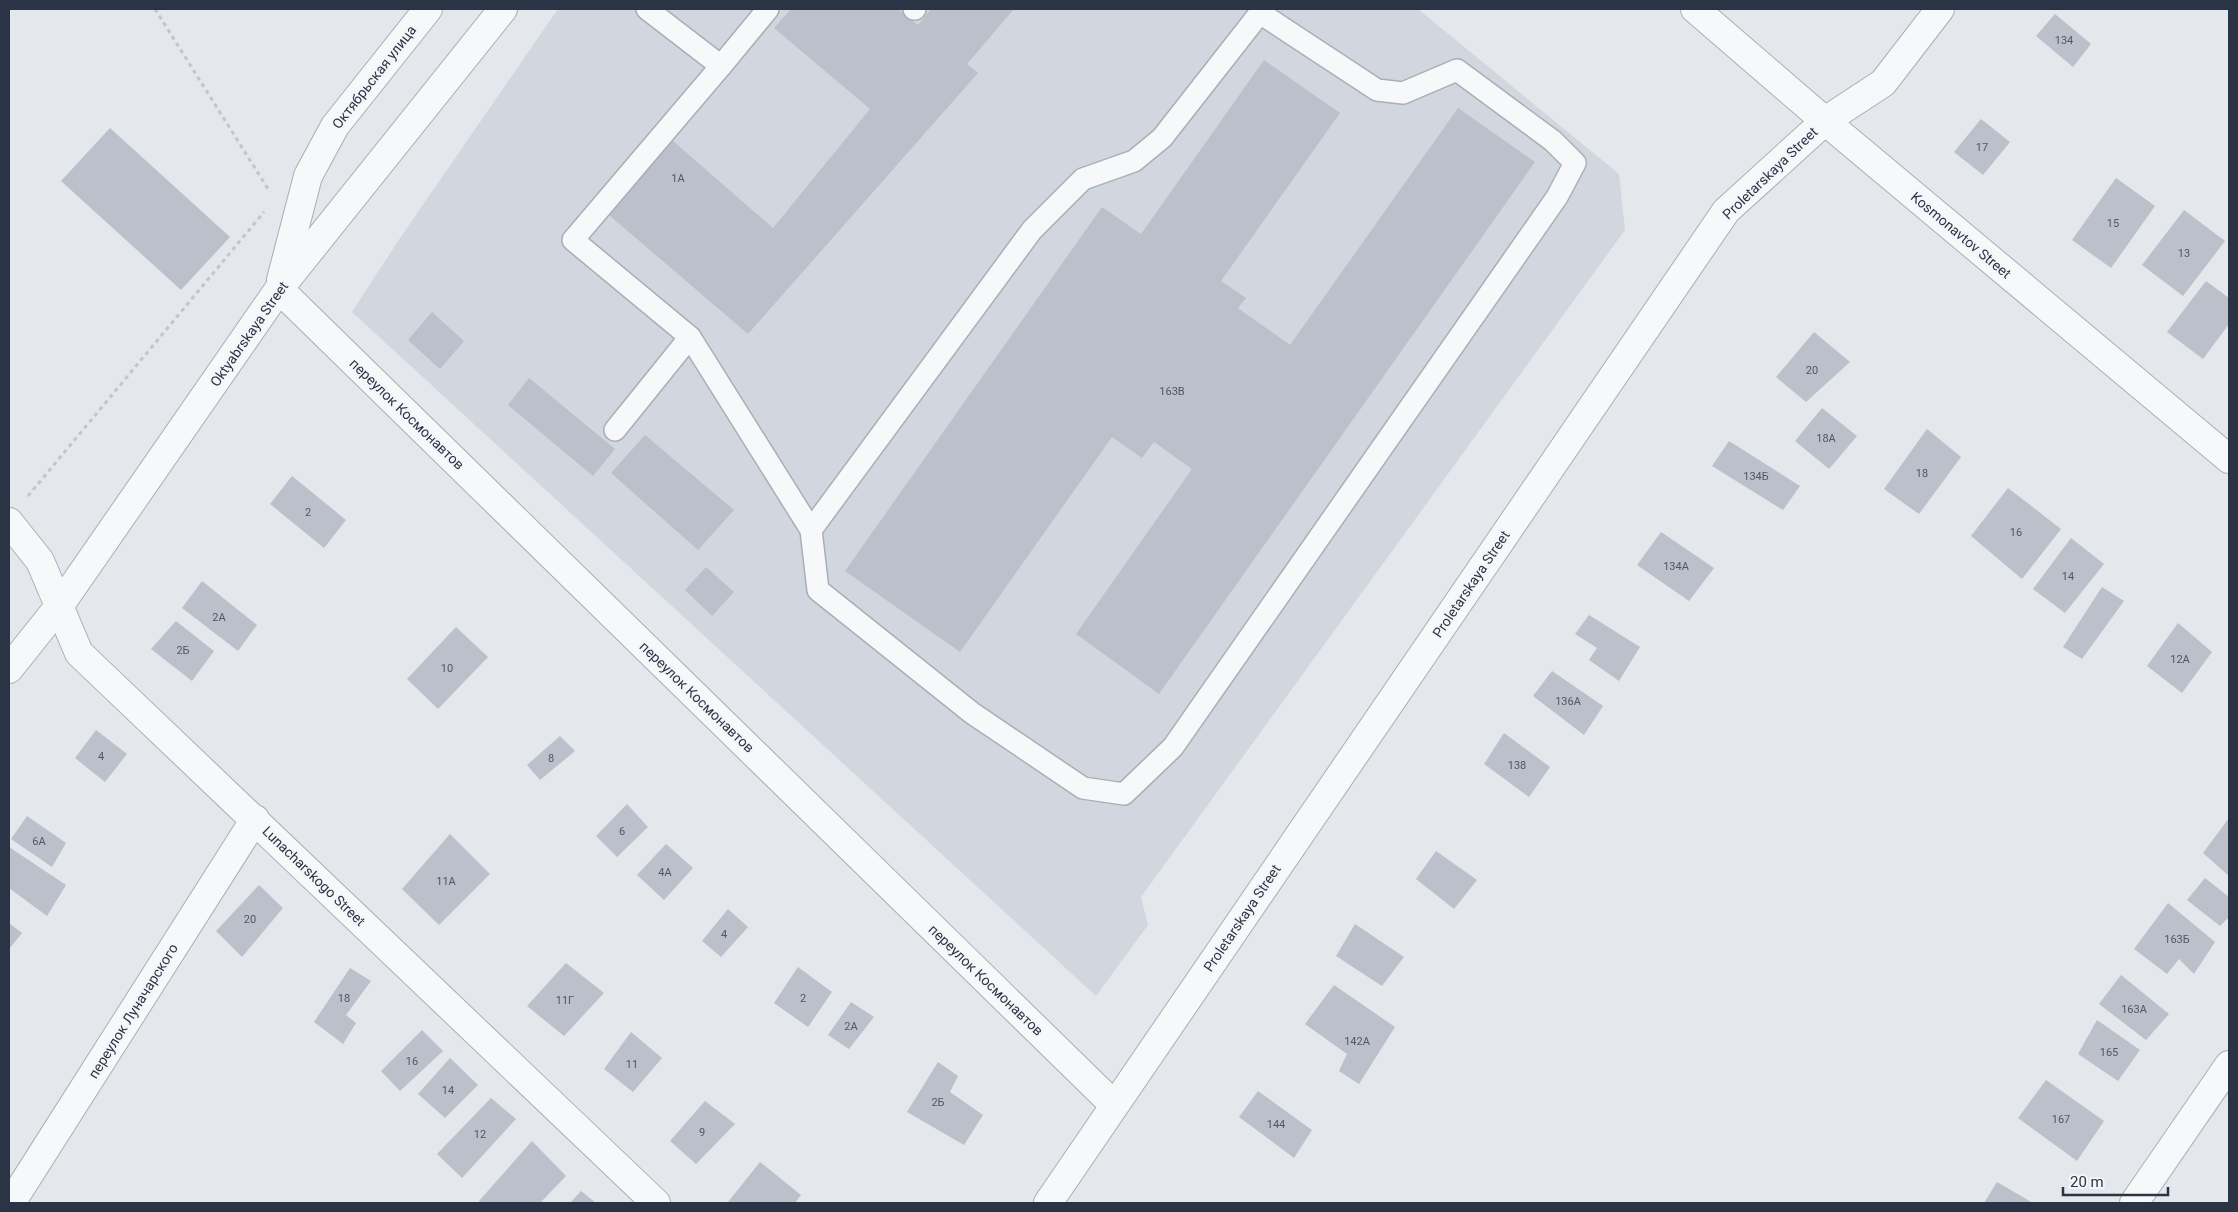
<svg xmlns="http://www.w3.org/2000/svg" width="2238" height="1212" font-family="Roboto,sans-serif">
  <rect width="100%" height="100%" fill="#e4e7ec"/>
  <polygon fill="#d2d6de" points="558,9 1418,9 1619,174 1625,230 1141,897 1148,925 1096,996 352,312 398,241"/>
  <g fill="#bbc0ca">
    <polygon points="791,9 898,9 918,25 931,9 1014,9 967,64 978,73 748,334 609,215 672,140 773,228 870,109 774,28"/>
    <polygon points="2055,14 2091,44 2073,67 2036,36"/>
    <polygon points="1264,60 1340,113 1221,281 1246,298 1238,308 1290,345 1458,108 1535,162 1159,694 1076,634 1192,469 1154,442 1142,458 1112,437 960,652 845,571 1102,207 1141,234"/>
    <polygon points="1981,119 2010,142 1983,175 1954,152"/>
    <polygon points="110,128 230,237 181,290 61,181"/>
    <polygon points="2116,178 2155,206 2111,268 2072,240"/>
    <polygon points="2184,210 2225,241 2183,296 2142,265"/>
    <polygon points="2206,281 2229,298 2229,324 2203,359 2167,332"/>
    <polygon points="432,312 464,341 440,369 408,340"/>
    <polygon points="1814,332 1850,362 1806,402 1776,377"/>
    <polygon points="529,378 615,449 593,476 508,405"/>
    <polygon points="1822,408 1857,436 1829,469 1795,441"/>
    <polygon points="1927,429 1961,457 1919,514 1884,489"/>
    <polygon points="645,435 734,510 698,550 611,473"/>
    <polygon points="1729,441 1800,486 1783,510 1712,466"/>
    <polygon points="292,476 346,520 324,548 270,504"/>
    <polygon points="2008,488 2061,529 2022,579 1971,536"/>
    <polygon points="1661,532 1714,568 1689,601 1637,565"/>
    <polygon points="2071,538 2104,564 2065,613 2033,589"/>
    <polygon points="706,567 734,592 712,616 685,590"/>
    <polygon points="202,581 257,625 238,651 182,608"/>
    <polygon points="2102,587 2124,601 2082,659 2063,647"/>
    <polygon points="1589,615 1640,647 1619,681 1589,660 1597,648 1575,634"/>
    <polygon points="176,621 214,651 192,681 151,649"/>
    <polygon points="2178,623 2212,652 2182,693 2147,666"/>
    <polygon points="456,627 488,657 438,709 407,679"/>
    <polygon points="1552,671 1603,706 1584,735 1533,696"/>
    <polygon points="96,730 127,754 105,782 75,758"/>
    <polygon points="1504,733 1550,767 1529,797 1484,764"/>
    <polygon points="560,736 575,751 540,780 527,765"/>
    <polygon points="627,804 648,827 617,857 596,836"/>
    <polygon points="27,816 66,843 52,867 11,839"/>
    <polygon points="2229,818 2229,876 2203,853"/>
    <polygon points="450,834 490,874 439,925 402,889"/>
    <polygon points="666,844 693,868 664,900 637,875"/>
    <polygon points="9,847 66,885 47,916 9,888"/>
    <polygon points="1436,851 1477,880 1454,909 1416,879"/>
    <polygon points="2205,878 2229,897 2229,917 2220,926 2187,900"/>
    <polygon points="259,885 283,908 242,957 216,931"/>
    <polygon points="2168,903 2215,942 2194,974 2179,959 2167,974 2134,949"/>
    <polygon points="728,909 748,927 721,957 702,941"/>
    <polygon points="9,923 22,933 9,949"/>
    <polygon points="1355,924 1404,957 1382,986 1336,956"/>
    <polygon points="566,963 604,993 564,1036 527,1006"/>
    <polygon points="798,967 832,992 808,1027 774,1003"/>
    <polygon points="350,968 371,981 346,1015 356,1023 343,1044 314,1022"/>
    <polygon points="2121,975 2169,1014 2146,1040 2099,1004"/>
    <polygon points="1334,985 1395,1027 1359,1084 1339,1071 1347,1054 1305,1024"/>
    <polygon points="851,1002 874,1017 849,1049 828,1035"/>
    <polygon points="2097,1020 2140,1050 2118,1081 2078,1054"/>
    <polygon points="422,1030 443,1051 400,1091 381,1071"/>
    <polygon points="631,1032 662,1058 633,1092 604,1069"/>
    <polygon points="450,1058 478,1085 445,1118 418,1094"/>
    <polygon points="938,1062 958,1076 950,1092 983,1115 964,1145 907,1112"/>
    <polygon points="2046,1080 2104,1121 2077,1161 2018,1118"/>
    <polygon points="1258,1091 1312,1130 1294,1158 1239,1117"/>
    <polygon points="491,1098 516,1119 462,1178 437,1154"/>
    <polygon points="705,1101 735,1124 696,1164 670,1141"/>
    <polygon points="532,1141 566,1176 540,1203 481,1203 479,1201"/>
    <polygon points="760,1162 801,1195 795,1203 728,1202"/>
    <polygon points="1997,1182 2033,1203 1984,1203"/>
    <polygon points="581,1191 596,1203 570,1203"/>
  </g>
  <g fill="none" stroke-linecap="round" stroke-linejoin="round">
    <g stroke="#a9aeb7" stroke-width="24">
      <g id="service">
        <polyline points="914,9 915,9"/>
        <polyline points="1260,13 1377,90 1403,93 1457,70 1553,141 1575,163 1557,197 1173,747 1124,794 1083,788 972,713 818,590 811,530 1032,230 1083,179 1134,161 1162,138 1263,9"/>
        <polyline points="721,66 768,9"/>
        <polyline points="690,337 811,530"/>
        <polyline points="615,430 690,337 573,240 721,66 647,9"/>
      </g>
    </g>
    <g stroke="#a9aeb7" stroke-width="30">
      <g id="minor">
        <polyline points="281,280 308,176 335,126 428,9"/>
        <polyline points="279,289 1114,1105"/>
        <polyline points="9,522 40,561 79,653 656,1203"/>
        <polyline points="9,669 60,605 279,289 503,9"/>
        <polyline points="11,1203 255,819"/>
        <polyline points="1048,1203 1726,211 1825,121 1883,83 1940,9"/>
        <polyline points="2134,1203 2229,1065"/>
      </g>
    </g>
    <g stroke="#a9aeb7" stroke-width="30">
      <polyline id="tertiary" points="1695,9 1825,121 2229,459"/>
    </g>
    <g stroke="#c2c5cb" stroke-width="3" stroke-dasharray="4 4" stroke-linecap="butt">
      <polyline points="155,9 270,192"/>
      <polyline points="28,496 264,212"/>
    </g>
    <use href="#service" stroke="#f7f8fa" stroke-width="21"/>
    <use href="#minor" stroke="#f7f8fa" stroke-width="28"/>
    <use href="#tertiary" stroke="#f7f8fa" stroke-width="28"/>
  </g>
  <g text-anchor="middle" stroke-width="5" stroke-linejoin="round" paint-order="stroke">
    <g font-size="11" fill="#4f5766">
      <text x="2064" y="44">134</text>
      <text x="1982" y="151">17</text>
      <text x="678" y="182">1А</text>
      <text x="2113" y="227">15</text>
      <text x="2184" y="257">13</text>
      <text x="1812" y="374">20</text>
      <text x="1172" y="395">163В</text>
      <text x="1826" y="442">18А</text>
      <text x="1922" y="477">18</text>
      <text x="1756" y="480">134Б</text>
      <text x="308" y="516">2</text>
      <text x="2016" y="536">16</text>
      <text x="1676" y="570">134А</text>
      <text x="2068" y="580">14</text>
      <text x="219" y="621">2А</text>
      <text x="183" y="654">2Б</text>
      <text x="2180" y="663">12А</text>
      <text x="447" y="672">10</text>
      <text x="1568" y="705">136А</text>
      <text x="101" y="760">4</text>
      <text x="551" y="762">8</text>
      <text x="1517" y="769">138</text>
      <text x="622" y="835">6</text>
      <text x="39" y="845">6А</text>
      <text x="665" y="876">4А</text>
      <text x="446" y="885">11А</text>
      <text x="250" y="923">20</text>
      <text x="724" y="938">4</text>
      <text x="2177" y="943">163Б</text>
      <text x="344" y="1002">18</text>
      <text x="803" y="1002">2</text>
      <text x="565" y="1004">11Г</text>
      <text x="2134" y="1013">163А</text>
      <text x="851" y="1030">2А</text>
      <text x="1357" y="1045">142А</text>
      <text x="2109" y="1056">165</text>
      <text x="412" y="1065">16</text>
      <text x="632" y="1068">11</text>
      <text x="448" y="1094">14</text>
      <text x="938" y="1106">2Б</text>
      <text x="2061" y="1123">167</text>
      <text x="1276" y="1128">144</text>
      <text x="702" y="1136">9</text>
      <text x="480" y="1138">12</text>
    </g>
    <g font-size="14" fill="#2b3445" stroke="#f4f6f9">
      <text transform="translate(374 77) rotate(-52)" y="5">Октябрьская улица</text>
      <text transform="translate(1770 173) rotate(-44)" y="5">Proletarskaya Street</text>
      <text transform="translate(1961 235) rotate(40)" y="5">Kosmonavtov Street</text>
      <text transform="translate(249 334) rotate(-55)" y="5">Oktyabrskaya Street</text>
      <text transform="translate(407 414) rotate(44)" y="5">переулок Космонавтов</text>
      <text transform="translate(1471 584) rotate(-56)" y="5">Proletarskaya Street</text>
      <text transform="translate(697 697) rotate(44)" y="5">переулок Космонавтов</text>
      <text transform="translate(314 876) rotate(44)" y="5">Lunacharskogo Street</text>
      <text transform="translate(1242 918) rotate(-56)" y="5">Proletarskaya Street</text>
      <text transform="translate(986 980) rotate(44)" y="5">переулок Космонавтов</text>
      <text transform="translate(133 1011) rotate(-58)" y="5">переулок Луначарского</text>
    </g>
  </g>
  <rect width="2238" height="1212" fill="none" stroke="#2b3445" stroke-width="20"/>
  <path d="M2063 1187v8h105v-8" fill="none" stroke="#2b3445" stroke-width="2.5"/>
  <text x="2070" y="1187" font-size="15" fill="#2b3445" stroke="#f4f6f9" stroke-width="4" paint-order="stroke">20 m</text>
</svg>
